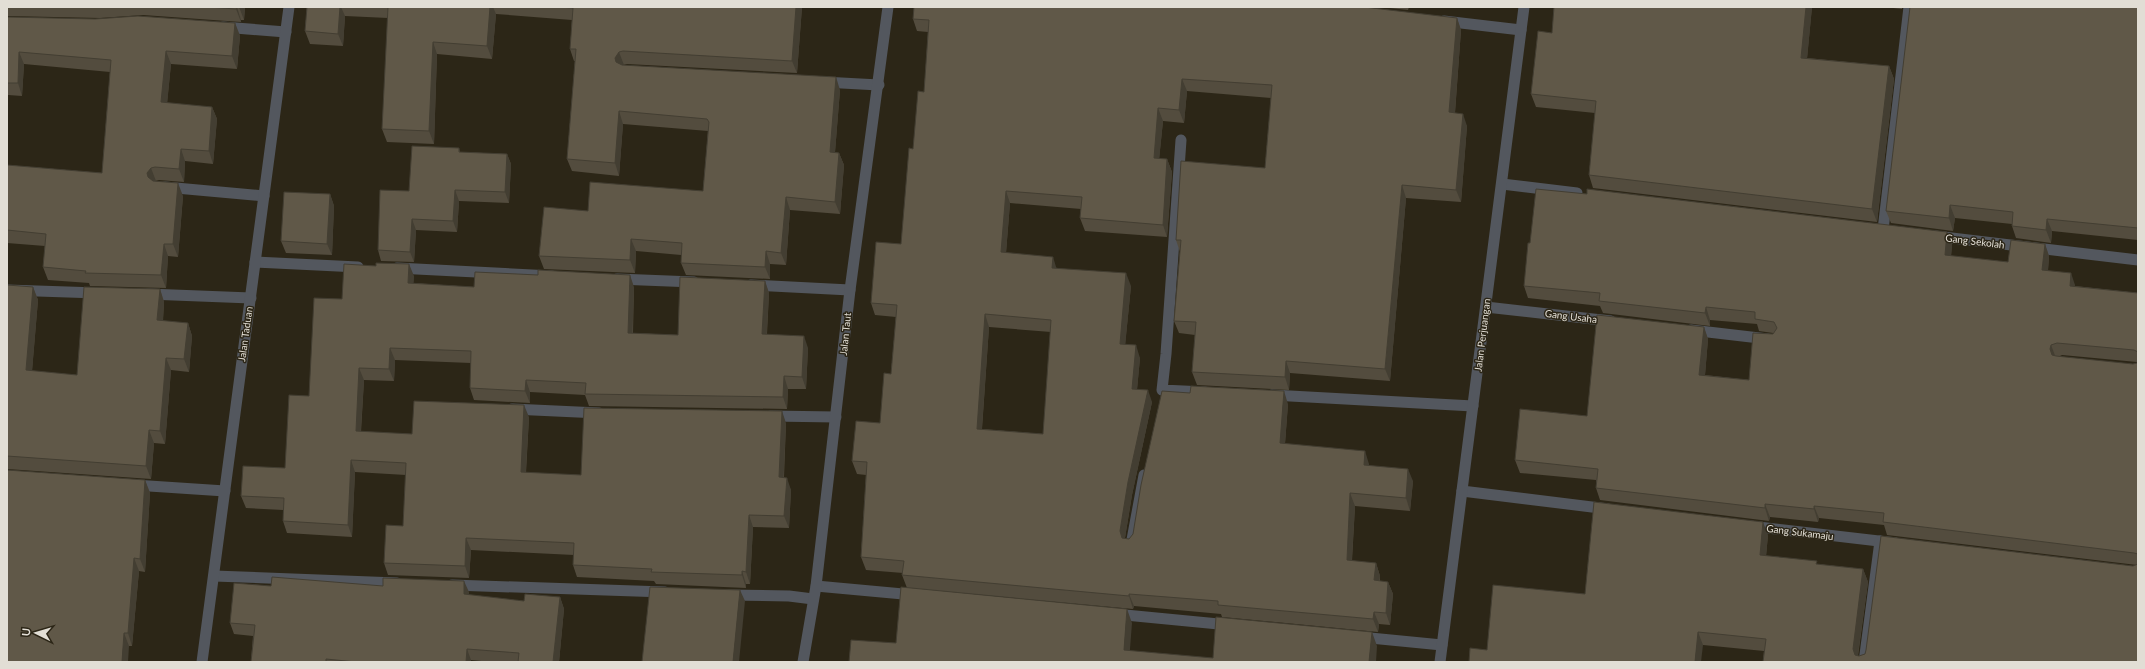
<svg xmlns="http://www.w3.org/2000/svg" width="2145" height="669" font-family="Lato,sans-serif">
  <rect width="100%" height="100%" fill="#2c2617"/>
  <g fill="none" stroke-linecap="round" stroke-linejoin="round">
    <polyline stroke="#53575e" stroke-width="11" points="165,187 264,196"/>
    <g stroke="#53575e" stroke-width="11">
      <polyline points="1444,21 1521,30"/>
      <polyline points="223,27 286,32"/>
      <polyline points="823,82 879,85"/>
      <polyline points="1181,140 1166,354 1162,390 1205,392"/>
      <polyline points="1502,184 1577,193"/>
      <polyline points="1883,230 1909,7"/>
      <polyline points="1935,236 2138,260"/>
      <polyline points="255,262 358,267"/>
      <polyline points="397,268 552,276"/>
      <polyline points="617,279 694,282"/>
      <polyline points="751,285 850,290"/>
      <polyline points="7,290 98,293"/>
      <polyline points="148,294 251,298"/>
      <polyline points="1486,307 1611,321"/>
      <polyline points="1691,330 1768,339"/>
      <polyline points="1272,395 1473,406"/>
      <polyline points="512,409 599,413"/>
      <polyline points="770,416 836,417"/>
      <polyline points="134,485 225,491"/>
      <polyline points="1462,491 1608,509"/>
      <polyline points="1750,526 1896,543"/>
      <polyline points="1131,545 1144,475"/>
      <polyline points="214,576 397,583"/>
      <polyline points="452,585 665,592"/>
      <polyline points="816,586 914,595"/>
      <polyline points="728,595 789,596 813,599"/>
      <polyline points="1115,614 1229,625"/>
      <polyline points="1360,637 1442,645"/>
      <polyline points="202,662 289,7"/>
      <polyline points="803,662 816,586 850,290 888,7"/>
      <polyline points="1864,662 1880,541"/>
    </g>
    <polyline stroke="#53575e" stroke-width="11" points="1440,662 1524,7"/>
  </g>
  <g fill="#534c3e" fill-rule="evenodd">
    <polygon points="7,7 245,7 244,20 241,20 241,22 143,15 100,18 7,16"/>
    <polygon points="307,7 802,7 797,73 627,64 623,65 840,90 835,152 839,153 844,165 840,214 790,210 786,265 770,264 770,279 686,275 681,263 681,255 636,251 635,273 544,269 539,256 588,211 703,191 708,131 623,124 619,176 572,171 567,159 575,61 574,61 570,49 572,20 496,14 492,59 437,54 434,144 387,142 382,129 388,18 345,16 343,46 310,44 305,31"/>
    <polygon points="1381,7 1409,7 1408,10"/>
    <polygon points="1554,7 1812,7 1807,58 1889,66 1894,79 1877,222 1593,188 1589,175 1595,113 1536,107 1531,94 1552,33"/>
    <polygon points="1884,7 1902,7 1902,9"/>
    <polygon points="2138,7 2138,240 2052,231 2051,243 2016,238 2012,226 2012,224 1955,218 1953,231 1891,223 1886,211"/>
    <polygon points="7,17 235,23 240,36 237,69 171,64 167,103 212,107 217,119 213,164 185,161 184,182 159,180 155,181 183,196 178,257 168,256 166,288 90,286 89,283 48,280 43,267 45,246 7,243 7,165 102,173 110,72 24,64 22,96 8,95 7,106"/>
    <path d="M1457 18 1461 30 1455 113 1467 126 1461 202 1406 198 1390 381 1290 373 1289 390 1197 385 1192 372 1195 335 1179 333 1174 321 1180 252 1176 240 1265 168 1271 98 1187 91 1184 123 1163 121 1159 159H1167L1172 172 1167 237 1085 231 1080 218 1081 209 1010 203 1006 253 1057 268 1131 286 1125 345 1140 358 1137 389 1152 402 1132 495 1125 538 1129 539 1288 404 1285 444 1369 464V465L1413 481 1410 511 1355 506 1352 561 1376 563 1380 576V581L1388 582 1393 594 1390 625 1379 624 1378 632 1222 617 1221 614 1134 606 1133 609 907 588 902 575 903 573 866 570 861 557 866 475 857 474 852 461 880 423 891 374 896 317 875 315 871 303 901 244 913 149 924 92 928 32 917 31 913 19ZM989 327 1051 332 1043 434 982 429Z"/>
    <polygon points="459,148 460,152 507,154 511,164 509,203 459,201 457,232 416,230 414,262 381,261 378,250 409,191"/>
    <polygon points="330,194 334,206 332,255 286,253 281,241"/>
    <path d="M1947 232 1952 245 1951 256 2008 262 2045 244 2049 256 2048 271 2075 285V286L2138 293V662H1763L1764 651 1703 645 1487 650 1585 594 1768 535 1766 556 1818 564 1863 569 1868 582 1858 656H1859L2137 565 1887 535 1884 525 1819 518 1818 522 1770 517 1769 521 1600 500 1596 488V480L1520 473 1515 460 1587 416 1704 327 1708 339 1705 375 1749 380 1773 333 1759 331 1757 324 1710 320V326L1603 313 1600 306 1528 298 1524 286 1530 243ZM2062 355 2137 362V363L2133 364 2058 357Z"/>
    <polygon points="376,266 414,276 413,283 474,287 634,287 633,333 678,335 765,281 769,293 767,334 808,348 806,389 788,389 787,409 589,406 585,395 530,392 530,403 474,400 470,388 471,363 395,360 394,381 364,380 361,432 412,434 529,417 526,473 581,475 786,423 784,477 791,490 789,528 753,527 750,584 746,584 746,588 656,584 654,581 577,577 573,565 574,555 471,550 469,578 388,575 384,563 403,526 406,475 355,472 352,537 287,533 283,521 283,510 246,508 241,496 285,468 342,299"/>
    <polygon points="7,285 33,287 38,300 32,371 77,375 160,289 164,302 163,321 188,323 192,336 189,372 171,370 165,444 154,443 151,479 7,469"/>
    <polygon points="145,480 150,493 145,572 139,571 132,646 129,646 7,662"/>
    <polygon points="271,586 383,586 469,592 468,595 524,601 560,597 564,609 559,662 492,662 471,660 471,662 251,662 253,636 234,634 230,623"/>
  </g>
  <g fill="#433e32">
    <polygon points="237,7 241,20 241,22 236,9"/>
    <polygon points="239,7 245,7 244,20"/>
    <polygon points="340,7 341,7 345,16 343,46 338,34"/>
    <polygon points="490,7 493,7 496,14 492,59 487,46"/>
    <polygon points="796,7 802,7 797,73 792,61"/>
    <polygon points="1806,7 1812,7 1806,70 1801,58"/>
    <polygon points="1457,18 1461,30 1454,125 1449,112"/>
    <polygon points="235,23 240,36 237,69 232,56"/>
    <polygon points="433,42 437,54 434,144 429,131"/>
    <polygon points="166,51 171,64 166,115 161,102"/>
    <polygon points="19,52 24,64 22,96 18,83"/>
    <polygon points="619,52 624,65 620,70 616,62 615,58"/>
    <polygon points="1889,66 1894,79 1877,222 1872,209"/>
    <polygon points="836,77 840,90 834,165 830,152"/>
    <polygon points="1182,79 1187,91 1184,123 1179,110"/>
    <polygon points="7,93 8,95 7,106"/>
    <polygon points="212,107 217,119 213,164 209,151"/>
    <polygon points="1158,108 1163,121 1158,171 1154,158"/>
    <polygon points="619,111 623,124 619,176 615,163"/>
    <polygon points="1463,114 1467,126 1461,202 1456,190"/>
    <polygon points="181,149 185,161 184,182 179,169"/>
    <polygon points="839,153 844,165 840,214 835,202"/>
    <polygon points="507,154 511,164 509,203 505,192"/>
    <polygon points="1167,159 1172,172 1167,237 1163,225"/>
    <polygon points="151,168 156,181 152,186 148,177 147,173"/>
    <polygon points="178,183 183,196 178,257 173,244"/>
    <polygon points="1402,185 1406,198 1390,381 1385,369"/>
    <polygon points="455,190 459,201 457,232 453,221"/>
    <polygon points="1006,191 1010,203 1005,265 1001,252"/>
    <polygon points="330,194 334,206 332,255 327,244"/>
    <polygon points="786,197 790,210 786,265 781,253"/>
    <polygon points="1950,205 1955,218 1953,231 1949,218"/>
    <polygon points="412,219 416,230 414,262 410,252"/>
    <polygon points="2047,219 2052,231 2051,243 2046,230"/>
    <polygon points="1947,232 1952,245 1950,268 1945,255"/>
    <polygon points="631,239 636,251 635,273 630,260"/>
    <polygon points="164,244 168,256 166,288 161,275"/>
    <polygon points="2045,244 2049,256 2047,282 2042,270"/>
    <polygon points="766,251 770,264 770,279 765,267"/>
    <polygon points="1053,257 1057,270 1052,268"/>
    <polygon points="409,264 414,276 413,295 408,283"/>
    <polygon points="1126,273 1131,286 1124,357 1120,344"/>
    <polygon points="2071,273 2075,285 2074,298 2070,286"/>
    <polygon points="630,275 634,287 632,345 628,333"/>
    <polygon points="765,281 769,293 766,346 762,334"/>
    <polygon points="33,287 38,300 31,383 26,370"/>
    <polygon points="160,289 164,302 162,333 157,320"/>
    <polygon points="1706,307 1710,320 1710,326 1705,313"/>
    <polygon points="985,314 989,327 981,441 977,429"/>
    <polygon points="188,323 192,336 189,372 184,359"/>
    <polygon points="1704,327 1708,339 1704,387 1699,375"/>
    <polygon points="804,336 808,348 806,389 802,377"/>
    <polygon points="1136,345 1140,358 1136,401 1132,389"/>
    <polygon points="2051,345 2056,358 2054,362 2050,349"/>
    <polygon points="390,348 395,360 394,381 389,369"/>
    <polygon points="166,358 171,370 165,444 160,431"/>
    <polygon points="1286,361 1290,373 1289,390 1285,377"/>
    <polygon points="359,368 364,380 360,443 356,431"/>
    <polygon points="784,376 788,389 787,409 783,397"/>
    <polygon points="526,380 530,392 530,403 525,391"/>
    <polygon points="1148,390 1152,402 1132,495 1124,544 1120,531 1128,482"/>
    <polygon points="1284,391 1288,404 1284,456 1280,443"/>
    <polygon points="524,405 529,417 525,485 521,472"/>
    <polygon points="782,411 786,423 783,489 779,477"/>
    <polygon points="149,430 154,443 151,479 146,466"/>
    <polygon points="1365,451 1369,464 1368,477 1364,465"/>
    <polygon points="351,460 355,472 352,537 348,525"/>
    <polygon points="1408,469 1413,481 1410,511 1406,498"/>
    <polygon points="787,478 791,490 789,528 784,516"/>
    <polygon points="145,480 150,493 145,572 140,559"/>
    <polygon points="1350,493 1355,506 1351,573 1347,560"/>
    <polygon points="1765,504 1770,517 1769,521 1765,508"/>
    <polygon points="1814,506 1819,518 1818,522 1814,509"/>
    <polygon points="749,515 753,527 750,584 746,572"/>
    <polygon points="1763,522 1768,535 1765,568 1760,555"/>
    <polygon points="466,538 471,550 469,578 465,566"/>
    <polygon points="134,558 139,571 132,646 128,633"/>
    <polygon points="1376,563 1380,576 1378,593 1374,580"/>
    <polygon points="1863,569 1868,582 1857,661 1853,649"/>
    <polygon points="742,571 746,584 746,588 742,575"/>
    <polygon points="464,581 469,592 468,606 464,594"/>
    <polygon points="1388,582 1393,594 1390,625 1386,613"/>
    <polygon points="740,590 745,601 739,662 733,662"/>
    <polygon points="1129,594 1134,606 1133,609 1129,596"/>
    <polygon points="560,597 564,609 559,662 553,662"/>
    <polygon points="1127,609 1132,623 1129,662 1124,650"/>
    <polygon points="1374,612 1379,624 1378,632 1373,619"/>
    <polygon points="1372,632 1377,646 1376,662 1369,662"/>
    <polygon points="1698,632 1703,645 1701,662 1695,662"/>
    <polygon points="124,633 129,646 128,662 122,662"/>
    <polygon points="467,649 471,660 471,662 466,662"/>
  </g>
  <g fill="#605848" stroke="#433e32" fill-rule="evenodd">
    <polygon points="208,7 237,7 236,9"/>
    <polygon points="307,7 340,7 338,34 305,31"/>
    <polygon points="388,7 490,7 487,46 433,42 429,131 382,129"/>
    <polygon points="559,7 796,7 792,61 623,51 619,52 615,58 616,62 622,65 836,77 830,152 839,153 835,202 786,197 781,253 766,251 765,267 681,263 682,243 631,239 630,260 539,256 544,207 588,211 590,182 703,191 709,122 707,119 619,111 615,163 567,159 576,49 570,49 573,8"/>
    <path d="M914 7H1364L1457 18 1449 112 1463 114 1456 190 1402 185 1385 369 1286 361 1285 377 1192 372 1196 322 1174 321 1181 240H1176L1181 161 1265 168 1272 85 1182 79 1179 110 1158 108 1154 158 1167 159 1163 225 1080 218 1082 197 1006 191 1001 252 1053 257 1052 268 1126 273 1120 344 1136 345 1132 389 1148 390 1128 482 1120 531 1122 538 1129 539 1133 534 1141 485 1162 391 1190 393 1191 386 1284 391 1280 443 1365 451 1364 465 1408 469 1406 498 1350 493 1347 560 1376 563 1374 580 1388 582 1386 613 1374 612 1373 619 1218 605V601L1129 594V596L902 575 904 561 861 557 867 462 852 461 856 421 880 423 884 373 891 374 897 305 871 303 876 242 901 244 909 148 913 149 918 91 924 92 929 20 913 19ZM985 314 1051 320 1043 434 977 429Z"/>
    <polygon points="1554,7 1806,7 1801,58 1889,66 1872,209 1589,175 1596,101 1531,94 1538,31 1552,33"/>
    <polygon points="1910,7 2138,7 2138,228 2047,219 2046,230 2012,226 2013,212 1950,205 1949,218 1886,211"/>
    <polygon points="138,16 235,23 232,56 166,51 161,102 212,107 209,151 181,149 179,169 155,167 151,168 147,173 148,177 153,181 178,183 173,244 164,244 161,275 85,273 86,271 43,267 46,234 7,230 7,165 102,173 111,60 19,52 18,83 7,83 7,17 95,19"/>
    <polygon points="412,146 459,148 459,152 507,154 505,192 455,190 453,221 412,219 410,252 378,250 380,190 409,191"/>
    <polygon points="1536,189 1587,194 1587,189 1947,232 1945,255 2008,262 2011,240 2045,244 2042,270 2071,273 2070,286 2138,293 2138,352 2134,350 2057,343 2051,345 2050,349 2052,355 2056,356 2133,364 2137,363 2138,361 2138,554 2134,553 1883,522 1884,513 1814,506 1814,509 1765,504 1765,508 1596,488 1598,469 1515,460 1520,409 1587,416 1597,315 1704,327 1699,375 1749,380 1753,333 1773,334 1777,328 1774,322 1755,319 1755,312 1706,307 1705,313 1599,301 1600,293 1524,286 1528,243 1530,243"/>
    <polygon points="284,192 330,194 327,244 281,241"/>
    <polygon points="376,263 409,264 408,283 474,287 475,272 538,275 538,270 630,275 628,333 678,335 680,277 765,281 762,334 804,336 802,377 784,376 783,397 585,394 586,383 526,380 525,391 470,388 471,351 390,348 389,369 359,368 356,431 412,434 414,401 524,405 521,472 581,475 584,408 782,411 779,477 787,478 784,516 749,515 746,572 742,571 742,575 651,572 652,569 573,565 574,543 466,538 465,566 384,563 386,525 403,526 406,463 351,460 348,525 283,521 284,498 241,496 243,466 285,468 289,395 309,396 314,298 342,299 344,264 376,266"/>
    <polygon points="7,285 33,287 26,370 77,375 84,287 160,289 157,320 188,323 184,359 166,358 160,431 149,430 146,466 7,456"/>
    <polygon points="7,470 145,480 140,559 134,558 128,633 124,633 122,662 7,662"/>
    <polygon points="1594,502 1763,522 1760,555 1817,561 1816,564 1863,569 1853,649 1855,655 1859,656 1865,654 1866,650 1881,536 2133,566 2138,564 2138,662 1763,662 1766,639 1698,632 1695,662 1469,662 1470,648 1487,650 1493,585 1585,594"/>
    <polygon points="272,577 383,586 383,578 464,581 464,594 524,601 525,594 560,597 553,662 518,662 519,653 467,649 466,662 356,662 326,659 326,662 251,662 255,625 230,623 234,583 271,586"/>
    <polygon points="650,587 740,590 733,662 642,662"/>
    <polygon points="901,587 1127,609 1124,650 1213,658 1216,617 1372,632 1369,662 849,662 851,640 896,643"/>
  </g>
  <g text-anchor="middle" stroke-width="3" stroke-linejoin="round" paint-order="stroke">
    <g font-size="10" fill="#e2ded5" stroke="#2c2617">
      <text transform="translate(1975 241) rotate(7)" y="4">Gang Sekolah</text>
      <text transform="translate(1571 316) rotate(7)" y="4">Gang Usaha</text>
      <text transform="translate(245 334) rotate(-82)" y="4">Jalan Taduan</text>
      <text transform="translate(845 334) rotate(-84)" y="4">Jalan Taut</text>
      <text transform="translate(1482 335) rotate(-83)" y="4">Jalan Perjuangan</text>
      <text transform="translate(1800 532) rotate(7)" y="4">Gang Sukamaju</text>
    </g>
  </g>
  <rect width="2145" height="669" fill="none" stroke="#e2ded5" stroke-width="16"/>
  <g transform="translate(36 633) rotate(275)" stroke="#2c2617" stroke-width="3" paint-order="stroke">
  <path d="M0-3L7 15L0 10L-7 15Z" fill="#e2ded5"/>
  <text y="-6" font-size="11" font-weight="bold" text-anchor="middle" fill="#e2ded5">U</text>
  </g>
</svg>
